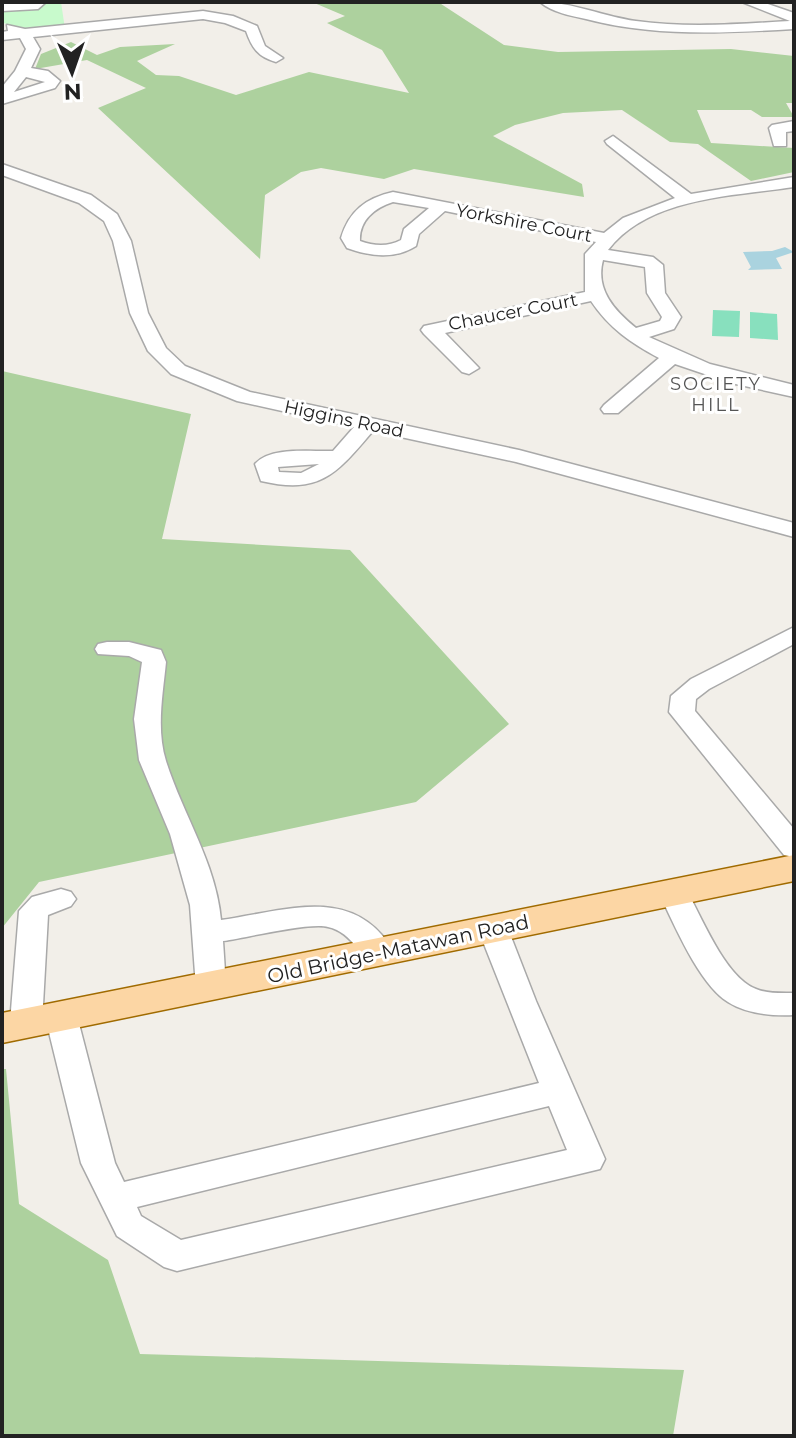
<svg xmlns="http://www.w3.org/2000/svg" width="796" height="1438" font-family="Montserrat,sans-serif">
  <rect width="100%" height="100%" fill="#f2efe9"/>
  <g fill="#add19e">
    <polygon points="312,2 438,2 504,45 558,52 731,49 794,56 794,103 786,103 794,117 762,117 751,110 697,110 711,143 794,148 794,172 751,181 698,144 670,142 622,110 563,113 515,125 493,136 582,184 584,197 414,169 384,179 321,168 301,172 265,195 260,259 98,108 146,88 87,60 35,69 41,54 71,42 97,55 120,47 175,44 137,61 156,75 179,76 236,95 309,72 409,93 382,50 327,23 345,16"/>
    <polygon points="2,371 191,414 162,539 350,550 509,724 416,802 39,882 2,928"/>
    <polygon points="2,1069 6,1069 19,1204 108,1260 140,1354 684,1370 673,1436 2,1436"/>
  </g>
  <polygon fill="#c8facc" points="2,2 61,2 65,29 27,34 2,22"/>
  <g fill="#88e0be">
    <polygon points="713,310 740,311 739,337 712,336"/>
    <polygon points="750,312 777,314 778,340 750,338"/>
  </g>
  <polygon fill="#aad3df" points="785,247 794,252 776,258 782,269 748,270 751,267 743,252 772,251"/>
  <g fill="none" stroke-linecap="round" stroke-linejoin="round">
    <g stroke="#a9a9a9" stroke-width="3">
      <g id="minor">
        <polygon points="46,2 38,9 2,11 2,3"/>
        <path d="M540 2C573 2 604 17 636 21 687 28 739 24 790 21L742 2H762L794 13V29C724 33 654 37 586 19 571 16 552 12 540 2Z"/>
        <path d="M203 11 233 16 257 26 265 46 283 58 276 62C258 57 252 48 246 31L225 23 203 19 33 37 40 49 31 68 48 71 60 81 55 88 2 104V87L15 71 26 49 20 38 2 40V32L8 31 7 25 25 29ZM26 77 45 82 14 92Z"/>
        <polygon points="794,121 794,131 786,132 786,146 774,146 769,128 772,125"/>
        <path d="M613 136 691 194 794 177V187C734 196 648 197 608 250L653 257 663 265 665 293 681 317 674 329 649 337 710 364 794 385V397L731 383 675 364 618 413H604L601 409 604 405 659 358C631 343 609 328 591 301L445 333 479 368 469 374 462 372 424 334 421 330 424 326 585 292V254L596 242 445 211 419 234 416 246C394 260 370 256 347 248L341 238C349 211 366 198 393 192L604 233 623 218 675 198 607 144 605 141ZM393 202 429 208 404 229 401 240C388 247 374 246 360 241 359 221 374 208 393 202ZM603 260 645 267 647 293 662 317 660 321 636 328C615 311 595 290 603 260Z"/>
        <path d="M2 164 91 195 117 214 131 241 148 313 166 348 185 366 250 392 519 450 794 523V537L516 462 373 431C337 473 321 495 261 481L255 464C271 446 311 452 333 451L354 427 237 401 171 374 148 351 130 313 113 241 104 221 79 203 2 175ZM319 464 301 473 279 472 278 467Z"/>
        <polygon points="794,627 794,644 709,689 696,699 695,711 794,829 794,857 784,855 669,712 671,696 691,679"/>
        <path d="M107 642H129L161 650 166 662C163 694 156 729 166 761 183 815 216 863 221 920 286 911 354 883 394 952L390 960C360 968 357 933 328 927 310 922 245 938 223 941L226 987 222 995 211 998 200 995 196 987 190 905 170 834 139 760 134 719 142 662 129 656 98 654 95 649 98 644Z"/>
        <path d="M674 883 684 886C701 914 724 977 756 989 768 994 782 993 794 993V1015C772 1016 747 1014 728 1002 699 984 674 924 659 893L664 886Z"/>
        <polygon points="61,889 71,892 76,899 71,906 48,915 42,1023 37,1031 26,1035 15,1031 10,1023 19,911 32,897"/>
        <path d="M493 919 504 922 508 929 536 1001 605 1159 600 1169 177 1271 164 1267 117 1236 81 1163 45 1016 50 1008 61 1004 72 1008 77 1016 115 1163 124 1182 539 1083 478 929 482 922ZM549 1106 567 1150 181 1240 141 1216 137 1207Z"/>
      </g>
    </g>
    <g stroke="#a06b00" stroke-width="3">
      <polygon id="major" points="794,855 794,881 2,1043 2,1013"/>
    </g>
    <use href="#minor" fill="#fff" fill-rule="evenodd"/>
    <use href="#major" fill="#fcd6a4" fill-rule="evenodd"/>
  </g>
  <g text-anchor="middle" stroke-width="6" stroke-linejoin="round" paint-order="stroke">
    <g font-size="18" fill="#222" stroke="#fff">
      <text transform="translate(524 223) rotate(11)" y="6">Yorkshire Court</text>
      <text transform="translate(513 312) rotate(-11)" y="6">Chaucer Court</text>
      <text transform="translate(344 419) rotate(12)" y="6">Higgins Road</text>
    </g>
    <g font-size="18" letter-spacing="2" fill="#555" stroke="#fff">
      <text x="716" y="390">SOCIETY<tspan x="716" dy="21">HILL</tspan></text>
    </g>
    <g font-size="20" fill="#222" stroke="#fff">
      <text transform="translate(398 949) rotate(-12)" y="7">Old Bridge-Matawan Road</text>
    </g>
  </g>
  <rect width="796" height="1438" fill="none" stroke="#222222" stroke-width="8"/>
  <g transform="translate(72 72) rotate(178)" stroke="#ffffff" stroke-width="6" paint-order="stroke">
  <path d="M0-6L14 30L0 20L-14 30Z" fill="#222222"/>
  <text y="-12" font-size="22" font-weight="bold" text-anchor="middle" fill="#222222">N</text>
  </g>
</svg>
